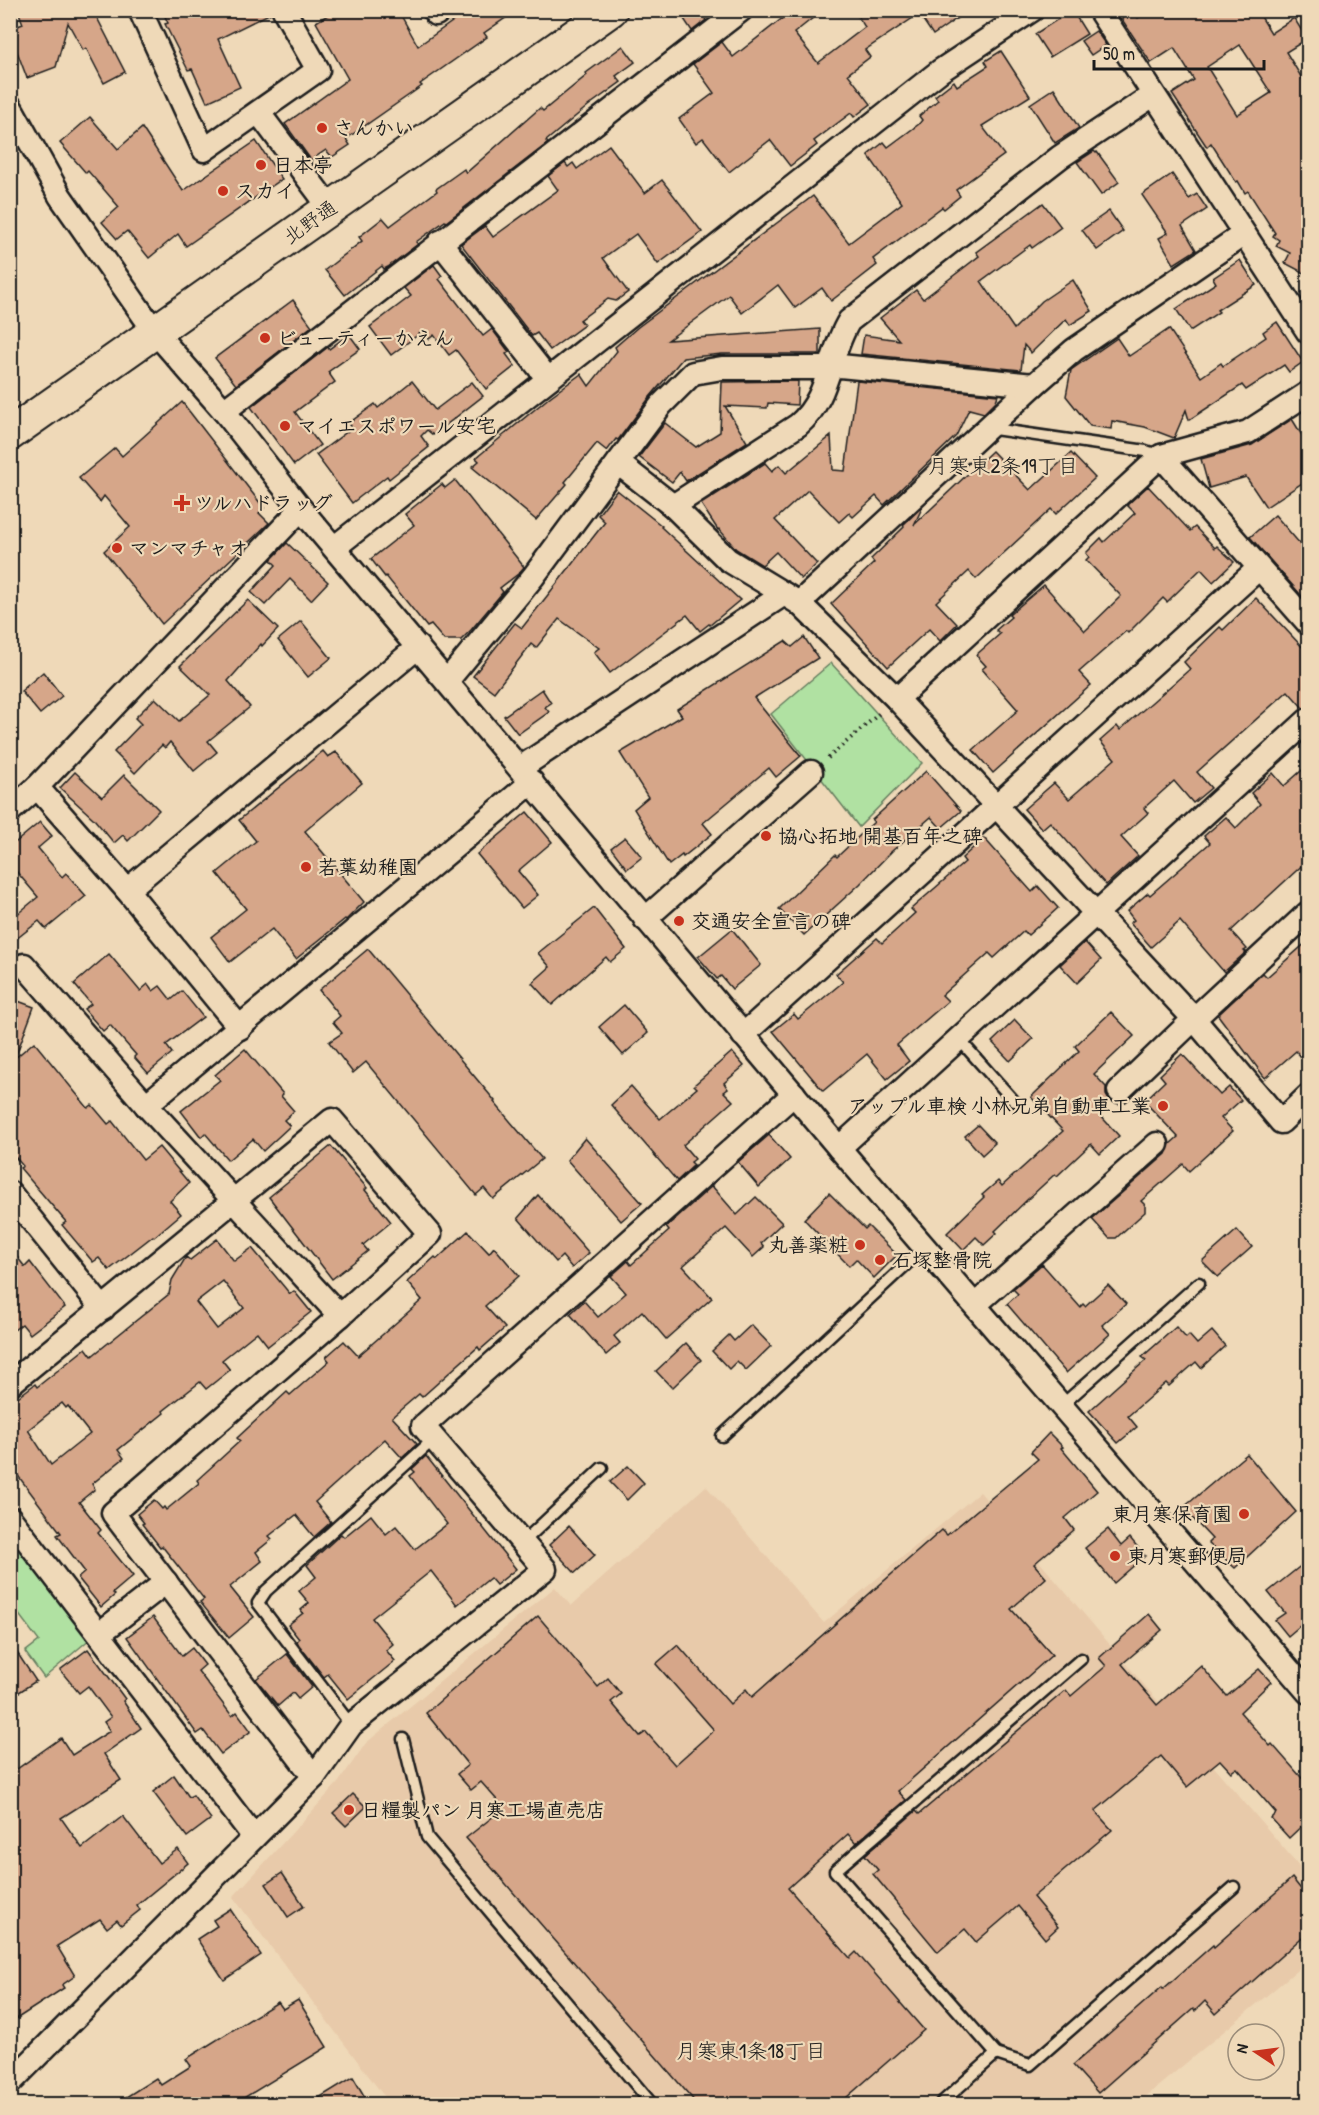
<svg xmlns="http://www.w3.org/2000/svg" width="1319" height="2115" font-family="'Patrick Hand','Klee One',sans-serif">
  <rect width="100%" height="100%" fill="#efd9b8"/>
  <filter id="ink" filterUnits="userSpaceOnUse"><feTurbulence type="fractalNoise" baseFrequency=".0167" numOctaves="2"/><feDisplacementMap in="SourceGraphic" scale="12" xChannelSelector="R" yChannelSelector="G"/><feConvolveMatrix kernelMatrix="1 2 1 2 8 2 1 2 1" color-interpolation-filters="sRGB"/></filter>
  <g filter="url(#ink)">
    <polygon fill="#e8caaa" points="706,1486 824,1623 980,1492 1226,1781 1307,1875 1308,1874 1308,1961 1137,2104 390,2104 233,1897 338,1783 366,1743 555,1587 571,1606"/>
    <g fill="#b0e1a2" stroke="#667e5f" stroke-width="1.5">
      <polygon points="831,663 922,763 859,827 771,714"/>
      <polygon points="10,1536 91,1638 44,1678 25,1652 39,1641 11,1604"/>
    </g>
    <g fill="#d6a689" stroke="#1c1c1c" stroke-width="1.5" fill-rule="evenodd">
      <polygon points="18,10 93,10 125,72 104,83 86,48 83,50 68,23 56,67 27,78 16,49 10,51 10,29 23,24"/>
      <polygon points="162,10 271,10 271,13 218,39 240,87 207,102 192,69 188,70 165,24 168,23"/>
      <polygon points="336,10 398,10 418,46 469,10 517,10 484,33 487,37 420,84 422,86 346,139 350,145 332,157 326,150 311,160 285,124 348,79 316,22"/>
      <polygon points="678,10 699,10 706,20 692,31"/>
      <polygon points="793,10 823,10 794,33 818,63 865,27 854,10 969,10 933,35 919,14 865,50 870,57 848,74 871,104 854,117 851,113 814,141 817,145 790,166 770,140 729,172 703,138 696,143 679,119 714,93 693,64 722,42 733,57"/>
      <polygon points="1072,10 1087,34 1050,57 1035,34"/>
      <path d="M1126 10H1133L1138 18 1150 10H1257L1271 33 1294 18 1307 39 1286 52 1308 88V275L1285 263 1290 253 1276 246 1279 240 1273 236 1275 233 1248 191 1245 193 1238 181 1236 182 1211 143 1207 147 1172 94 1194 80 1174 48 1151 63 1119 15ZM1240 45 1271 93 1237 115 1207 67Z"/>
      <polygon points="1096,31 1106,45 1091,55 1081,41"/>
      <polygon points="623,46 635,62 616,76 621,82 588,106 546,141 548,143 446,222 445,221 416,242 418,244 388,267 384,269 382,266 345,295 325,270 362,241 359,237 383,218 390,226 437,191 436,189 464,169 466,173 540,108 543,111 587,75 586,73"/>
      <polygon points="1001,51 1030,96 982,126 1004,155 956,190 960,196 944,209 942,207 873,259 877,265 831,301 822,288 795,308 778,285 742,313 729,295 668,340 820,329 820,354 722,354 683,358 650,397 618,440 616,439 607,451 597,443 565,482 567,484 536,520 472,467 479,461 476,458 551,396 581,374 589,386 617,351 615,347 638,327 813,196 849,243 902,203 868,155 884,142 888,147 919,124 922,120 919,116 938,100 935,96 954,81 957,86 988,66 985,61"/>
      <polygon points="1054,88 1079,128 1055,143 1030,104"/>
      <polygon points="90,117 118,149 142,128 183,191 256,141 282,179 186,246 178,234 149,258 127,231 117,239 102,222 119,207 88,171 86,173 60,143"/>
      <polygon points="609,145 645,193 662,180 702,232 658,264 636,234 603,258 628,292 616,301 608,299 580,320 584,325 550,350 537,333 532,336 461,244 485,226 493,237 558,190 548,176 565,163 568,167 573,163 577,169"/>
      <polygon points="1094,151 1096,153 1097,152 1119,182 1101,195 1077,162"/>
      <polygon points="1172,174 1189,199 1197,194 1207,209 1182,226 1196,250 1174,264 1159,238 1168,233 1142,195"/>
      <polygon points="1043,203 1061,227 1032,248 1030,245 981,281 1014,329 1042,301 1073,280 1092,311 1070,325 1066,319 1031,353 1024,345 1021,370 861,354 864,335 899,340 880,318 916,290 923,299 931,293 979,256 976,252"/>
      <polygon points="1109,211 1123,231 1097,250 1082,230"/>
      <polygon points="1240,260 1256,285 1217,310 1219,312 1190,331 1176,309 1216,283 1213,278"/>
      <polygon points="434,265 442,276 439,279 483,336 492,329 509,352 506,354 515,366 486,389 456,350 449,355 434,335 429,339 423,331 391,355 370,327 411,296 404,288"/>
      <polygon points="293,300 312,326 236,385 215,358"/>
      <polygon points="1277,322 1303,362 1289,372 1284,365 1246,390 1242,385 1189,420 1186,410 1174,438 1145,427 1112,421 1111,429 1090,426 1066,396 1071,370 1117,338 1129,356 1169,329 1201,377 1221,363 1223,366 1266,337 1263,332"/>
      <polygon points="349,334 360,349 328,372 335,382 295,412 320,445 294,465 251,407 328,347 329,349"/>
      <polygon points="412,381 435,410 472,382 483,396 433,435 427,430 421,436 429,447 389,479 387,476 352,503 316,455 352,428 349,423 375,404 378,408"/>
      <polygon points="798,381 797,405 768,403 767,408 725,406 747,442 686,481 680,472 672,482 639,457 665,423 696,447 720,432 722,382"/>
      <polygon points="857,381 998,395 996,401 984,413 969,409 956,436 884,505 876,496 853,517 849,513 839,522 808,490 775,520 817,564 801,579 776,552 762,565 736,549 719,529 718,530 701,504 765,463 772,471 779,465 786,473 831,436 833,470 845,471"/>
      <polygon points="182,402 264,508 259,513 269,523 162,624 104,551 130,527 104,496 100,502 79,478 115,448 122,456"/>
      <polygon points="1292,419 1308,445 1308,479 1266,507 1246,477 1209,488 1201,459 1252,445"/>
      <polygon points="992,451 1030,490 1071,453 1095,478 1056,514 1051,509 976,579 969,571 936,602 957,624 940,641 929,629 888,667 831,604 874,563 871,559 904,527 903,525 923,506 914,525"/>
      <polygon points="455,480 524,567 518,574 500,588 503,592 471,630 461,640 444,640 431,625 427,627 386,576 385,577 371,559 414,525 405,514 442,484 445,488"/>
      <polygon points="1148,486 1190,531 1195,527 1215,548 1217,546 1234,562 1213,582 1201,569 1167,602 1163,598 1128,633 1126,631 1079,672 1091,685 993,773 973,750 1018,710 982,669 986,666 976,655 1000,634 996,630 1011,617 1009,615 1044,585 1085,631 1121,596 1086,560 1089,557 1086,553 1101,538 1104,542 1135,513 1127,505"/>
      <polygon points="617,490 662,526 661,527 740,600 710,625 709,624 700,631 687,615 610,673 594,652 599,648 559,619 536,648 531,644 494,692 473,676 515,623 522,628 605,522 598,515"/>
      <polygon points="1275,515 1308,553 1308,603 1250,537"/>
      <polygon points="287,543 328,582 311,600 290,579 265,605 251,592 276,565 271,560"/>
      <polygon points="1256,598 1308,653 1308,707 1303,708 1288,691 1197,772 1211,788 1193,803 1174,781 1144,808 1148,813 1121,837 1138,856 1106,885 1050,822 1042,829 1024,809 1054,783 1069,799 1115,759 1100,741 1117,726 1120,730 1190,669 1184,662 1220,627 1223,630"/>
      <polygon points="248,600 278,629 262,646 261,644 228,681 250,707 208,741 217,752 194,771 170,742 165,748 162,745 135,773 114,752 141,724 135,718 155,698 179,721 210,695 180,666"/>
      <polygon points="301,621 331,658 308,677 278,640"/>
      <polygon points="804,637 818,658 754,698 801,756 776,777 769,768 703,823 712,834 683,857 682,855 669,865 634,809 648,797 620,753 682,716 677,709 785,641 792,647"/>
      <polygon points="43,672 62,696 40,714 21,691"/>
      <polygon points="542,689 551,703 545,707 549,712 518,734 504,716"/>
      <polygon points="323,751 328,757 336,752 362,783 305,831 364,902 346,920 345,919 296,959 272,929 230,962 211,937 246,909 217,873 256,841 239,820"/>
      <polygon points="1308,765 1308,860 1231,931 1247,949 1244,951 1246,952 1224,972 1180,921 1151,947 1130,923 1134,920 1127,911 1148,893 1150,895 1210,843 1204,836 1226,817 1236,828 1260,804 1251,793 1273,773 1284,786"/>
      <polygon points="926,771 961,811 941,828 931,817 892,851 860,884 804,935 779,909 835,855 837,857 874,822 872,820"/>
      <polygon points="75,772 102,797 124,775 159,810 128,841 123,835 114,843 94,819 60,788"/>
      <polygon points="527,812 552,842 518,871 538,895 522,908 477,854"/>
      <polygon points="40,822 52,836 38,848 62,877 66,873 86,896 46,929 39,921 10,944 10,920 38,897 10,864 10,847"/>
      <polygon points="625,837 642,857 627,869 611,848"/>
      <polygon points="984,838 1032,892 1038,886 1058,908 1028,935 1024,931 994,958 989,953 942,995 948,1001 897,1045 909,1061 887,1079 867,1054 823,1091 773,1031 794,1014 798,1019 843,982 836,974 877,938 882,943 915,913 911,909 965,862 962,858"/>
      <polygon points="594,908 626,949 610,962 606,957 552,1005 532,983 550,967 538,953"/>
      <polygon points="732,929 761,965 732,989 721,976 717,979 698,957"/>
      <polygon points="1308,941 1308,1065 1296,1051 1265,1078 1218,1015 1263,973 1267,977"/>
      <polygon points="1085,942 1101,960 1077,983 1060,965"/>
      <polygon points="368,949 495,1101 494,1102 542,1159 493,1199 484,1188 476,1195 366,1062 353,1073 329,1042 342,1033 333,1022 340,1016 319,990"/>
      <polygon points="109,954 140,991 148,984 153,991 160,986 171,1000 182,991 203,1017 166,1045 172,1053 148,1073 134,1057 136,1055 110,1025 103,1031 84,1009 91,1004 74,984"/>
      <polygon points="10,998 34,1007 15,1058 34,1042 88,1108 92,1105 108,1124 112,1121 143,1160 159,1147 189,1183 170,1201 181,1214 154,1237 153,1236 109,1270 99,1258 93,1262 62,1225 66,1222 20,1168 23,1166 10,1151"/>
      <polygon points="624,1005 648,1033 623,1055 599,1027"/>
      <polygon points="1111,1012 1134,1036 1094,1074 1106,1087 1106,1095 1109,1100 1097,1112 1119,1136 1100,1154 1091,1144 1057,1176 1055,1174 1028,1199 995,1231 997,1233 984,1245 976,1237 963,1250 947,1233 984,1197 982,1195 998,1181 1002,1186 1063,1131 1031,1097 1079,1051 1075,1046"/>
      <polygon points="1015,1020 1033,1039 1010,1061 992,1042"/>
      <polygon points="245,1049 283,1094 281,1096 294,1111 284,1120 290,1126 263,1151 253,1139 228,1160 205,1133 201,1137 181,1111 220,1080 215,1075"/>
      <polygon points="732,1052 744,1066 724,1083 728,1089 724,1092 733,1101 683,1145 695,1159 691,1162 694,1165 677,1181 611,1105 631,1086 660,1119 697,1088 694,1085"/>
      <polygon points="1182,1054 1220,1095 1229,1087 1241,1100 1221,1118 1233,1131 1189,1171 1183,1164 1141,1201 1145,1205 1145,1212 1116,1238 1109,1238 1092,1219 1166,1154 1170,1144 1178,1137 1144,1101 1165,1081 1160,1075"/>
      <polygon points="978,1125 995,1143 982,1155 965,1136"/>
      <polygon points="769,1135 790,1159 759,1187 738,1162"/>
      <polygon points="585,1138 642,1203 621,1221 567,1160"/>
      <polygon points="331,1146 367,1188 365,1190 391,1222 363,1245 368,1251 332,1279 269,1197"/>
      <polygon points="712,1186 737,1215 756,1197 782,1223 761,1243 764,1247 753,1257 726,1228 683,1266 712,1298 666,1339 642,1311 614,1336 620,1343 606,1355 570,1314 584,1301 598,1317 626,1293 611,1276 628,1261 631,1265 669,1231 666,1227"/>
      <polygon points="829,1193 865,1229 868,1226 897,1255 874,1278 856,1259 849,1266 804,1219"/>
      <polygon points="538,1195 589,1253 572,1268 562,1256 556,1262 518,1218"/>
      <polygon points="1237,1230 1252,1247 1218,1277 1202,1261"/>
      <polygon points="468,1231 489,1253 494,1247 519,1276 485,1306 505,1328 480,1350 478,1347 422,1397 419,1394 392,1417 417,1444 402,1458 385,1439 315,1502 331,1522 314,1537 296,1515 269,1536 272,1539 256,1552 262,1561 230,1587 254,1617 229,1638 200,1602 204,1599 162,1546 160,1547 142,1524 144,1523 137,1514 154,1500 162,1509 164,1507 166,1510 199,1483 197,1480 240,1441 237,1438 287,1392 290,1395 329,1361 326,1357 344,1341 358,1356 422,1300 407,1282 435,1257 437,1259"/>
      <path d="M217 1239 234 1261 252 1248 290 1294 294 1291 311 1312 268 1346 257 1332 222 1360 230 1370 206 1389 200 1382 163 1411 164 1413 118 1450 124 1458 92 1484 95 1489 79 1502 101 1530 98 1533 133 1576 113 1593 115 1595 101 1607 78 1578 85 1572 57 1535 61 1533 10 1465V1403L35 1384 37 1387 86 1348 92 1356 169 1294 172 1280 186 1257 190 1260ZM223 1281 244 1308 217 1329 196 1302ZM62 1403 66 1408 68 1406 90 1434 51 1465 28 1430Z"/>
      <polygon points="10,1248 25,1267 30,1262 65,1307 30,1334 22,1324 10,1333"/>
      <polygon points="1042,1264 1080,1307 1083,1304 1085,1306 1108,1285 1126,1304 1102,1325 1110,1334 1066,1373 1007,1304 1018,1294 1013,1289"/>
      <polygon points="751,1325 771,1346 746,1370 737,1361 729,1369 712,1351 729,1335 734,1341"/>
      <polygon points="1176,1327 1186,1338 1189,1335 1197,1344 1212,1331 1225,1346 1201,1368 1196,1362 1169,1386 1166,1383 1128,1416 1137,1427 1118,1443 1089,1411 1146,1360 1142,1357"/>
      <polygon points="686,1343 701,1360 672,1388 656,1371"/>
      <polygon points="1049,1433 1063,1447 1061,1448 1097,1491 1065,1518 1074,1530 1034,1564 1046,1578 1011,1609 1052,1655 898,1791 906,1800 856,1843 848,1834 788,1888 850,1958 856,1952 924,2030 839,2104 697,2104 466,1838 504,1808 481,1782 471,1790 457,1774 468,1765 426,1713 538,1616 598,1687 608,1678 621,1694 611,1702 640,1736 646,1732 675,1765 714,1730 656,1664 678,1645 730,1704 746,1689 752,1697 942,1530 947,1535 1038,1459 1031,1452"/>
      <polygon points="1247,1454 1296,1512 1235,1568 1208,1543 1212,1539 1183,1508"/>
      <polygon points="426,1456 516,1569 496,1585 490,1578 457,1605 431,1571 372,1618 393,1644 386,1650 395,1661 348,1699 328,1674 324,1677 299,1645 297,1641 299,1639 288,1625 303,1613 301,1610 309,1603 299,1591 316,1577 307,1565 341,1534 344,1537 371,1515 386,1534 396,1526 415,1549 447,1524 410,1476 415,1472 412,1469"/>
      <polygon points="628,1466 644,1483 627,1500 610,1482"/>
      <polygon points="569,1526 595,1555 575,1573 549,1545"/>
      <polygon points="1108,1529 1121,1546 1130,1538 1145,1556 1114,1583 1085,1548"/>
      <polygon points="1308,1560 1308,1619 1288,1636 1275,1620 1285,1613 1268,1592"/>
      <polygon points="1149,1614 1162,1630 1122,1664 1157,1705 1201,1666 1227,1696 1259,1669 1271,1682 1240,1712 1270,1746 1272,1744 1308,1785 1308,1820 1289,1838 1271,1818 1276,1813 1237,1768 1231,1772 1220,1760 1187,1787 1161,1756 1095,1811 1112,1830 1033,1897 1058,1927 1045,1939 1018,1906 976,1942 965,1929 938,1952 873,1874 878,1870 865,1855 916,1811 919,1814 1066,1690 1071,1696 1106,1666 1099,1658"/>
      <polygon points="153,1617 182,1656 192,1648 205,1665 198,1671 232,1716 237,1712 251,1731 221,1754 203,1730 197,1734 127,1637"/>
      <polygon points="10,1642 36,1681 10,1698"/>
      <polygon points="88,1649 125,1699 123,1701 141,1728 104,1754 121,1780 61,1818 82,1848 123,1816 159,1863 178,1849 188,1863 137,1905 140,1910 121,1925 117,1920 107,1928 100,1919 57,1946 75,1976 62,1985 64,1988 10,2023 10,1774 61,1738 72,1755 110,1731 104,1722 111,1717 88,1686 79,1693 60,1670"/>
      <polygon points="287,1654 312,1687 298,1699 293,1693 278,1706 256,1679"/>
      <polygon points="174,1775 189,1797 193,1795 211,1819 187,1837 153,1792"/>
      <polygon points="353,1794 366,1807 346,1826 333,1813"/>
      <polygon points="282,1873 304,1906 288,1917 266,1884"/>
      <polygon points="1292,1878 1308,1898 1308,1932 1216,2014 1205,2001 1195,2011 1193,2009 1098,2093 1073,2065 1162,1987 1163,1989 1213,1945 1214,1947"/>
      <polygon points="230,1909 261,1955 224,1980 197,1939 217,1926 213,1920"/>
      <polygon points="298,2000 327,2047 234,2104 115,2104 156,2078 161,2085 191,2066 186,2059 278,2002 283,2009"/>
      <polygon points="353,2077 369,2104 309,2104"/>
    </g>
    <g fill="none" stroke-linecap="round" stroke-linejoin="round">
      <g stroke="#1c1c1c" stroke-width="15">
        <g id="lane">
          <polyline points="987,428 1146,451 1161,456"/>
          <polyline points="958,1038 1014,1101"/>
          <polyline points="1061,1406 1199,1283"/>
          <polyline points="722,1436 925,1247"/>
          <polyline points="522,1543 602,1468"/>
          <polyline points="351,1725 258,1603 266,1591 434,1439"/>
          <polyline points="403,1739 427,1837 652,2104"/>
          <polyline points="996,2054 1030,2065 1234,1887"/>
          <polyline points="940,2104 996,2054 835,1871 1081,1659"/>
        </g>
      </g>
      <g stroke="#1c1c1c" stroke-width="27">
        <g id="street">
          <polyline points="140,10 204,150 318,70 284,10"/>
          <polyline points="434,10 436,14 441,10"/>
          <polyline points="1099,10 1308,332"/>
          <polyline points="10,106 60,196 155,332 224,411 301,509 839,1148 1308,1692"/>
          <polyline points="259,113 330,208"/>
          <polyline points="440,242 548,379"/>
          <polyline points="224,411 741,10"/>
          <polyline points="1161,456 1308,623"/>
          <polyline points="618,463 673,506 728,560 799,603 897,699 1194,1019 1281,1122 1308,1096"/>
          <path d="M673 506 798 425C830 398 828 355 849 321L1060 157 1153 95"/>
          <polyline points="335,547 940,71 1032,10"/>
          <polyline points="799,603 1034,385 1074,350 1244,234"/>
          <polyline points="447,681 533,577 661,405 693,373 722,368 829,368 840,366 1034,385"/>
          <polyline points="897,699 1161,456 1248,432 1308,393"/>
          <polyline points="520,768 784,594"/>
          <polyline points="37,787 127,890 240,1028"/>
          <polyline points="10,811 37,787 301,509"/>
          <polyline points="127,890 418,647"/>
          <polyline points="645,919 811,772"/>
          <polyline points="24,965 146,1105 340,1316"/>
          <polyline points="743,1035 1259,568"/>
          <polyline points="1119,1091 1194,1019 1308,913"/>
          <polyline points="146,1105 532,782"/>
          <polyline points="839,1148 1308,720"/>
          <polyline points="10,1193 103,1309"/>
          <polyline points="975,1305 1157,1144"/>
          <polyline points="10,1384 332,1120 430,1234 340,1316 113,1513 314,1777"/>
          <polyline points="10,1518 254,1837"/>
          <polyline points="99,1634 166,1582"/>
          <polyline points="10,2083 314,1777 351,1725 545,1569 423,1426 794,1094"/>
        </g>
      </g>
      <g stroke="#1c1c1c" stroke-width="36">
        <polyline id="secondary" points="10,434 611,10"/>
      </g>
      <polyline stroke="#1c1c1c" stroke-width="4" stroke-dasharray="1.5 4.5" stroke-linecap="butt" points="828,758 881,712"/>
      <use href="#lane" stroke="#efd9b8" stroke-width="10"/>
      <use href="#street" stroke="#efd9b8" stroke-width="22"/>
      <use href="#secondary" stroke="#efd9b8" stroke-width="32"/>
    </g>
  </g>
  <g fill="#c8321e" stroke="#efd9b8" stroke-width="2">
    <circle cx="322" cy="128" r="6"/>
    <circle cx="261" cy="165" r="6"/>
    <circle cx="223" cy="191" r="6"/>
    <circle cx="265" cy="338" r="6"/>
    <circle cx="285" cy="426" r="6"/>
    <path d="M179 494h6v6h6v6h-6v6h-6v-6h-6v-6h6z"/>
    <circle cx="117" cy="548" r="6"/>
    <circle cx="766" cy="836" r="6"/>
    <circle cx="306" cy="867" r="6"/>
    <circle cx="679" cy="921" r="6"/>
    <circle cx="1163" cy="1106" r="6"/>
    <circle cx="860" cy="1245" r="6"/>
    <circle cx="880" cy="1260" r="6"/>
    <circle cx="1244" cy="1514" r="6"/>
    <circle cx="1115" cy="1556" r="6"/>
    <circle cx="349" cy="1810" r="6"/>
  </g>
  <g text-anchor="middle" stroke-width="4.5" stroke-linejoin="round" paint-order="stroke">
    <g font-size="20" font-weight="bold" fill="#1c1c1c" stroke="#efd9b8" text-anchor="start">
      <text x="334" y="135">さんかい</text>
      <text x="273" y="172">日本亭</text>
      <text x="235" y="198">スカイ</text>
      <text x="277" y="345">ビューティーかえん</text>
      <text x="297" y="433">マイエスポワール安宅</text>
      <text x="194" y="510">ツルハドラッグ</text>
      <text x="129" y="555">マンマチャオ</text>
      <text x="778" y="843">協心拓地 開基百年之碑</text>
      <text x="318" y="874">若葉幼稚園</text>
      <text x="691" y="928">交通安全宣言の碑</text>
      <text x="1151" y="1113" text-anchor="end">アップル車検 小林兄弟自動車工業</text>
      <text x="848" y="1252" text-anchor="end">丸善薬粧</text>
      <text x="892" y="1267">石塚整骨院</text>
      <text x="1232" y="1521" text-anchor="end">東月寒保育園</text>
      <text x="1127" y="1563">東月寒郵便局</text>
      <text x="361" y="1817">日糧製パン 月寒工場直売店</text>
    </g>
    <g font-size="20" fill="#1c1c1c" stroke="#efd9b8">
      <text transform="translate(310 222) rotate(-35)" y="7">北野通</text>
    </g>
    <g font-size="21" fill="#1c1c1c" stroke="#efd9b8">
      <text x="1003" y="473">月寒東2条19丁目</text>
      <text x="751" y="2058">月寒東1条18丁目</text>
    </g>
  </g>
  <rect width="1319" height="2115" fill="none" stroke="#efd9b8" stroke-width="36"/>
  <rect x="18" y="18" width="1283" height="2079" fill="none" stroke="#1c1c1c" stroke-width="2" filter="url(#ink)"/>
  <g transform="translate(1256 2052) rotate(283)"><circle r="28" fill="#efd9b8" stroke="#9b8d7a" stroke-width="1.5"/>
  <path d="M0-4.5L10 22L0 15L-10 22Z" fill="#c8321e"/>
  <text y="-9" font-size="16" font-weight="bold" text-anchor="middle" fill="#1c1c1c">N</text>
  </g>
  <path d="M1094 60v9h170v-9" fill="none" stroke="#1c1c1c" stroke-width="3"/>
  <text x="1103" y="60" font-size="18" fill="#1c1c1c" stroke="#efd9b8" stroke-width="4.5" paint-order="stroke">50 m</text>
</svg>
